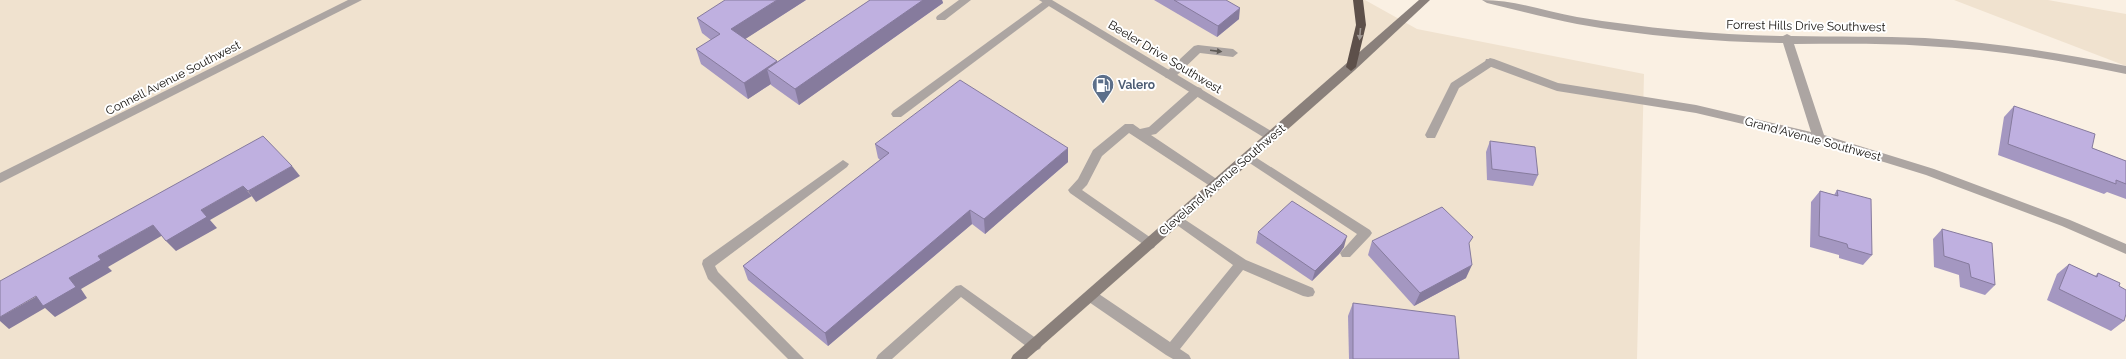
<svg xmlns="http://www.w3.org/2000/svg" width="2126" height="359" font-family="Raleway,sans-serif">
  <rect width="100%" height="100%" fill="#faf0e3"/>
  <g fill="#f0e2cf">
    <polygon points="0,0 1365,0 1417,29 1644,74 1637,359 0,359"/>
    <polygon points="1954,0 2048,0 2126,14 2126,66"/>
  </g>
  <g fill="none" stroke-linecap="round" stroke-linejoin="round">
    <g fill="#aca5a2" fill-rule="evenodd">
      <polygon points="959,0 971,0 945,20 937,20 936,18 937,16"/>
      <polygon points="1044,1 1050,0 1053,3 901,117 893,117 891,114 893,111"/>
      <polygon points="1198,45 1233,49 1238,53 1233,57 1200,53 1174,78 1166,78 1164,75 1166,72 1194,46"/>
      <polygon points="1490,58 1494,59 1495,62 1494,65 1459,88 1435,138 1427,138 1425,135 1451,83"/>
      <polygon points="1197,87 1201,88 1203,91 1201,94 1156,134 1151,135 1221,182 1223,185 1221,188 1213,188 1129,133 1102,156 1087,185 1082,190 1154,240 1156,244 1154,248 1150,249 1070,193 1068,190 1078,179 1093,150 1125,124 1133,124 1140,129 1149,127 1193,88"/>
      <polygon points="1249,153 1370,230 1372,233 1370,236 1350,257 1342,257 1340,253 1357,234 1245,160 1243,157 1245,154"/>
      <polygon points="843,160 849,164 847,167 715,266 718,272 804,359 788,359 708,279 702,264 703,260"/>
      <polygon points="1178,215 1246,260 1313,288 1315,292 1313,296 1308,297 1303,296 1243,270 1180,349 1189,355 1191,359 1173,359 1166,355 1086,300 1084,296 1086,292 1091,291 1096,292 1170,342 1233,265 1174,223 1172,220 1174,217"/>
      <polygon points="961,285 1040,341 1042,345 1040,349 1035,351 1030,349 961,297 892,359 876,359 878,355 956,286"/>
    </g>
    <g fill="#aca5a2" fill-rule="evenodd">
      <polygon points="348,0 362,0 0,183 0,173"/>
      <polygon points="1039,0 1052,0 1276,134 1278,137 1276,140 1268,140"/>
      <path d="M1482 0C1515 0 1545 11 1577 17 1645 28 1714 35 1783 36L1787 34 1791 36C1836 37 1880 36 1925 38 1992 42 2060 53 2126 66V74C2060 60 1992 49 1925 46 1881 43 1838 44 1794 44L1824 135 1934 169 2070 220 2126 244V254L2062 226 1926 175 1819 142 1696 113 1557 91 1486 65 1485 62 1486 59H1494L1558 83 1696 105 1811 132 1783 43C1714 42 1645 36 1577 24 1547 18 1517 10 1487 3Z"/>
    </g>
    <polygon fill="#8a807b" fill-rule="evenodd" points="1419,0 1430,0 1355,70 1027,359 1011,359 1013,355"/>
    <polygon fill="#5d504a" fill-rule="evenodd" points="1353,0 1363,0 1366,25 1356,67 1351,71 1346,67 1356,25"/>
  </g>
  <g fill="#a497c1">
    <polygon points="806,0 745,39 777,62 870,0 942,0 943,3 799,105 771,85 771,84 748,99 701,64 696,49 711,40 702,33 697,18"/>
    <polygon points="1154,0 1226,0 1239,19 1217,37"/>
    <polygon points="2014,106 2092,148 2126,161 2126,199 2107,192 2104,194 1998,155 2004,117"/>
    <polygon points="1490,141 1538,175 1533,186 1487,180 1486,152"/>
    <polygon points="875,144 1068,162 985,234 972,224 828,346 748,280 743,266 880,160 878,158"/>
    <polygon points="1837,190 1872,255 1863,265 1839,258 1839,255 1810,247 1811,202 1820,191 1834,195"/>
    <polygon points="1942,229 1995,285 1985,295 1960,287 1959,275 1934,267 1933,239"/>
    <polygon points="1258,232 1344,247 1339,254 1312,281 1256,243"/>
    <polygon points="1372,241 1469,245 1466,278 1414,306 1368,255"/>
    <polygon points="2069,264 2095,276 2098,273 2119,286 2124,321 2111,331 2047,300 2057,274"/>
    <polygon points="1353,303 1459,359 1349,359 1348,316"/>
  </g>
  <g fill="#867b9d">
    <polygon points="777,0 806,0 736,45 731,29"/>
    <polygon points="923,0 942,0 943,3 799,105 795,89"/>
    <polygon points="1240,8 1239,19 1217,37 1218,26"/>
    <polygon points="777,61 781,77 767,69 771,84 748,99 744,83"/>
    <polygon points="1068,148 1068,162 985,234 984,219"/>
    <polygon points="292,166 300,176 256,202 248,191"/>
    <polygon points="243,186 252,196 210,220 217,228 176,251 166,241 201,210"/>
    <polygon points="970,210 972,224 828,346 825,333"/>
    <polygon points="153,225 163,235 108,267 112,271 81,289 87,298 55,317 45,308 9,329 0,321 0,317 69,278 98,256"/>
    <polygon points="1347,236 1344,247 1339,254 1312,281 1315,271"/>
    <polygon points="1472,265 1466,278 1414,306 1420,293"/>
  </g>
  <g fill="#bfb0e0" stroke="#867b9d">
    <polygon points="725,0 777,0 731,29 777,61 744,83 696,49 720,34 697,18"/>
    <polygon points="870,0 923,0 795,89 767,69"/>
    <polygon points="1174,0 1226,0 1240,8 1218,26"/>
    <polygon points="960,80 1068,148 984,219 970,210 825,333 743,266 889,153 875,144"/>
    <polygon points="2014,106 2095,134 2092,148 2126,161 2126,184 2116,180 2116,184 2008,144"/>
    <polygon points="263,136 292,166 248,191 243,186 201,210 207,217 166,241 153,225 98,256 101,260 69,278 76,287 43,306 36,296 0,317 0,281"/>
    <polygon points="1490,141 1535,147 1538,175 1492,169"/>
    <polygon points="1837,190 1871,199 1872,255 1848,248 1847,244 1819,236 1820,191 1838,196"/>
    <polygon points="1292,201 1347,236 1342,244 1315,271 1258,232"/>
    <polygon points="1442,207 1473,237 1469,243 1472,265 1420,293 1372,241"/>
    <polygon points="1942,229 1992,243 1995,285 1971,277 1969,264 1944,256"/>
    <polygon points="2069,264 2097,277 2098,273 2120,283 2119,286 2126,290 2126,314 2124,321 2059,289"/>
    <polygon points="1353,303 1455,316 1459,359 1353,359"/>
  </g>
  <defs><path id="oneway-solid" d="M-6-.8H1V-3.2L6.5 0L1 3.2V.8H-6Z"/></defs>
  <use fill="#9e9692" href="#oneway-solid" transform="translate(1360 34) rotate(95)"/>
  <use fill="#5e5a56" href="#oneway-solid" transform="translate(1216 51) rotate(7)"/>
  <defs>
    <g id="fuel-pin" transform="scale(1.15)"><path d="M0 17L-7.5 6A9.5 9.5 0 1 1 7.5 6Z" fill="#5c6f8a" stroke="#fff"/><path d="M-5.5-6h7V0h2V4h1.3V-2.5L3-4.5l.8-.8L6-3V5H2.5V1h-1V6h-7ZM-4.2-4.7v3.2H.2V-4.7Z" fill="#fff"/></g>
  </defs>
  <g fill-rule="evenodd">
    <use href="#fuel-pin" x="1103" y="85"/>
  </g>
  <g text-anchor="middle" stroke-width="4" stroke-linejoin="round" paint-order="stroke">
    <g font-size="12" fill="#110e0a" stroke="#fff">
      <text transform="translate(1806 26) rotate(1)" y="4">Forrest Hills Drive Southwest</text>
      <text transform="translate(1165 57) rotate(31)" y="4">Beeler Drive Southwest</text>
      <text transform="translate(173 78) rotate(-27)" y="4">Connell Avenue Southwest</text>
      <text transform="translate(1813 139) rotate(15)" y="4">Grand Avenue Southwest</text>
      <text transform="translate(1222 180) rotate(-41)" y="4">Cleveland Avenue Southwest</text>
    </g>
    <g font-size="12" font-weight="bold" fill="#4e5e75" stroke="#fff" text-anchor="start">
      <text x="1118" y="89">Valero</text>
    </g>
  </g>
</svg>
